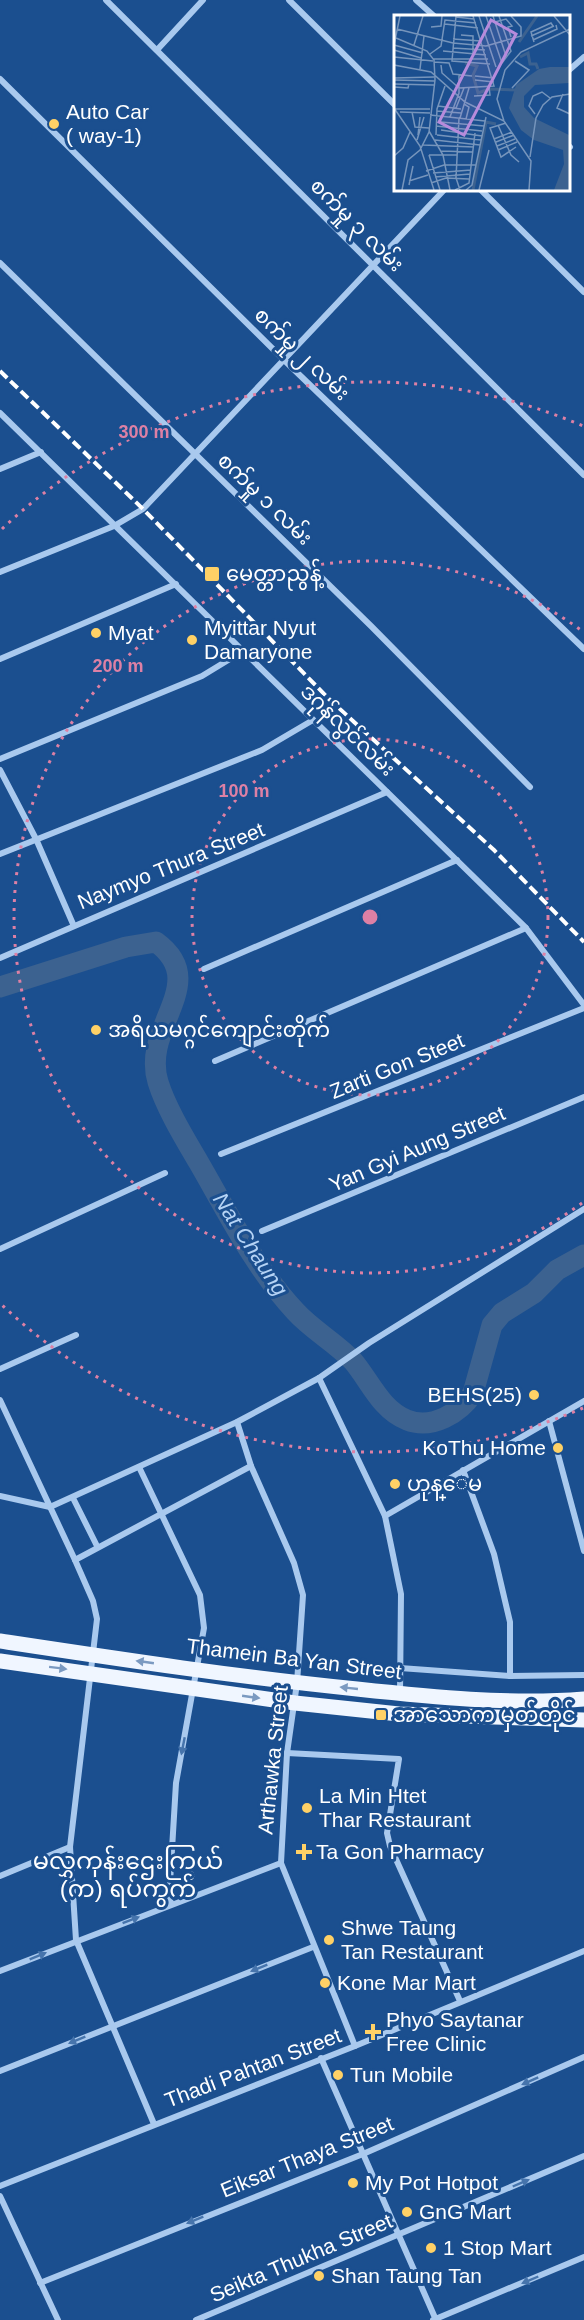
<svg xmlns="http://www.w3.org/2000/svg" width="584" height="2320" font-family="Arial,'Noto Sans Myanmar',sans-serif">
  <rect width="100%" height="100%" fill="#1b4f8f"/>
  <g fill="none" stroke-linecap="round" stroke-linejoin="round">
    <path stroke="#3c6290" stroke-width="21" d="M0 987 126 947 156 942C212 983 141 1026 158 1082 166 1108 185 1139 199 1163 228 1213 255 1268 295 1311 312 1330 335 1342 353 1361 370 1381 381 1410 407 1420 432 1430 460 1413 473 1393L492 1325 502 1313 534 1293 557 1270 584 1255"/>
    <g stroke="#a9c9ee" stroke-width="6">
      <polyline points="106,0 584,475"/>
      <polyline points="289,0 395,105"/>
      <polyline points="416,0 434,16"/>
      <polyline points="157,50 203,0"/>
      <polyline points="568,71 584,57"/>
      <polyline points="0,79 283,359 584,649"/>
      <polyline points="568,145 570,147"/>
      <polyline points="480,189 584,292"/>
      <polyline points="0,263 371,626 530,787"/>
      <polyline points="0,413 526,928 584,1005"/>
      <polyline points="0,469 41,452"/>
      <polyline points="0,572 114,526 143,509 445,189"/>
      <polyline points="0,659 176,584"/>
      <polyline points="0,759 202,676 243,651"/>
      <polyline points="0,770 36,839 73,924"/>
      <polyline points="0,854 262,750 313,720"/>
      <polyline points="0,958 387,792"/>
      <polyline points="204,969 457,860"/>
      <polyline points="215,1061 526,928"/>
      <polyline points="221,1154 584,1008"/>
      <polyline points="262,1231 584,1097"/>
      <polyline points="0,1249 165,1173"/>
      <polyline points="0,1369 76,1335"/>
      <polyline points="319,1378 385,1516 401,1594 400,1694"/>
      <polyline points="0,1400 75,1560 93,1601 97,1619 70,1847 76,1940"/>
      <polyline points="549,1421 584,1551"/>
      <polyline points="237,1422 251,1466 294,1563 303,1595 297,1683 287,1753 281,1863 355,2046"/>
      <polyline points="139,1467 200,1595 204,1628 176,1783 169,1899 172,1904"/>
      <polyline points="463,1470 494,1554 510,1622 510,1676"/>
      <polyline points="0,1496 50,1507"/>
      <polyline points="73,1498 97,1546"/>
      <polyline points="50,1507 237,1422 319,1378 369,1343 584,1209"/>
      <polyline points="385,1516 584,1401"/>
      <polyline points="75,1560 251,1466"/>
      <polyline points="400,1668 510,1676 584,1675"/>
      <polyline points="287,1753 399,1759 387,1833 390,1846 460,2001"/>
      <polyline points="0,1876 70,1847"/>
      <polyline points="76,1940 154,2124"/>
      <polyline points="0,1971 281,1863"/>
      <polyline points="321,2058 436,2320"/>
      <polyline points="0,2071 313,1947"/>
      <polyline points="0,2186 355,2046 584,1951"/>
      <polyline points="0,2196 58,2320"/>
      <polyline points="40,2283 363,2154 584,2057"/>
      <polyline points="196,2320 584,2156"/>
      <polyline points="433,2320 584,2257"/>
    </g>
    <g stroke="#f0f6ff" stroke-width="15">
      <path d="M0 1641C119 1659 237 1677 357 1689 432 1697 509 1705 584 1699"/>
      <polyline points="0,1661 295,1703 399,1714 584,1720"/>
    </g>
    <polyline stroke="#fff" stroke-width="4" stroke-dasharray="10 4.5" stroke-linecap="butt" points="0,371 143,509 329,699 494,850 584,942"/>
  </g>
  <defs><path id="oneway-solid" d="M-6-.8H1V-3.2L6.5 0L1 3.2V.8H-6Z" transform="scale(1.5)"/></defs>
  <g fill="#7b9ac1">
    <use href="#oneway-solid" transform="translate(145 1662) rotate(-172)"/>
    <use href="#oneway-solid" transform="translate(58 1668) rotate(7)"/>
    <use href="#oneway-solid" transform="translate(349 1688) rotate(-174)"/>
    <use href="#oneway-solid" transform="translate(251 1697) rotate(8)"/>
  </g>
  <g fill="#4674ac">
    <use href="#oneway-solid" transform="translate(183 1746) rotate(101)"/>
    <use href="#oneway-solid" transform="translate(131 1920) rotate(-21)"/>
    <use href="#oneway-solid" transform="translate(38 1956) rotate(-22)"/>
    <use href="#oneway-solid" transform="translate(259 1968) rotate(158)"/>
    <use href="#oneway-solid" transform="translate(77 2040) rotate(158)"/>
    <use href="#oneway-solid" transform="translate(530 2081) rotate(156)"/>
    <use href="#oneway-solid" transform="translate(521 2183) rotate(-23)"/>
    <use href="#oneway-solid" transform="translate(195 2220) rotate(158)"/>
    <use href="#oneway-solid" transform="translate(530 2280) rotate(157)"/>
  </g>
  <g fill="none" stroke="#dd80a5" stroke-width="3" stroke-dasharray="3 6">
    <circle cx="370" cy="917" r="178"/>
    <path d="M582 1203A356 356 0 1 1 582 631"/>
    <path d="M583 1408A535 535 0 0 1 2 1305M2 529A535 535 0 0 1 583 426"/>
  </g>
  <g fill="#ffd166" stroke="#1b4f8f" stroke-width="2">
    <circle cx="54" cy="124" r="6"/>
    <rect x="204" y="566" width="16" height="16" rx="3"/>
    <circle cx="96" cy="633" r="6"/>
    <circle cx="192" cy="640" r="6"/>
    <circle cx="96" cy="1030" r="6"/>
    <circle cx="534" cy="1395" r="6"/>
    <circle cx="558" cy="1448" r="6"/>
    <circle cx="395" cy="1484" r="6"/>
    <rect x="375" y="1709" width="12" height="12" rx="3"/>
    <circle cx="307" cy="1808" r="6"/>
    <path d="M301 1843h6v6h6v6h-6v6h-6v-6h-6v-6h6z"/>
    <circle cx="329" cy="1940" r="6"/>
    <circle cx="325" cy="1983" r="6"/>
    <path d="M370 2023h6v6h6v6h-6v6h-6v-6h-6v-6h6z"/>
    <circle cx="338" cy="2075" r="6"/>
    <circle cx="353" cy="2183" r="6"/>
    <circle cx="407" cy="2212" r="6"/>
    <circle cx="431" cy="2248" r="6"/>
    <circle cx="319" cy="2276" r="6"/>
  </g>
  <g text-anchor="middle" stroke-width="6" stroke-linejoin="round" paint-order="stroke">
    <g font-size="21" fill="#fff" stroke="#1b4f8f" text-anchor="start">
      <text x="66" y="119">Auto Car<tspan x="66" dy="24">( way-1)</tspan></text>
      <text x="226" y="581">မေတ္တာညွန့်</text>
      <text x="204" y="635">Myittar Nyut<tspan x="204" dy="24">Damaryone</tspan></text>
      <text x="108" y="640">Myat</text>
      <text x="108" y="1037">အရိယမဂ္ဂင်ကျောင်းတိုက်</text>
      <text x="522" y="1402" text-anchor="end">BEHS(25)</text>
      <text x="546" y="1455" text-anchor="end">KoThu Home</text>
      <text x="407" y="1491">ဟုန္ေမ</text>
      <text x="393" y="1722">အာသောက မှတ်တိုင်</text>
      <text x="319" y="1803">La Min Htet<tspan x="319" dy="24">Thar Restaurant</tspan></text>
      <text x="316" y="1859">Ta Gon Pharmacy</text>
      <text x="341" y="1935">Shwe Taung<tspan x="341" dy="24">Tan Restaurant</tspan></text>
      <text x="337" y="1990">Kone Mar Mart</text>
      <text x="386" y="2027">Phyo Saytanar<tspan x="386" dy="24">Free Clinic</tspan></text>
      <text x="350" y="2082">Tun Mobile</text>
      <text x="365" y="2190">My Pot Hotpot</text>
      <text x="419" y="2219">GnG Mart</text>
      <text x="443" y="2255">1 Stop Mart</text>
      <text x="331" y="2283">Shan Taung Tan</text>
    </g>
    <g font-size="21" fill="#fff" stroke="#1b4f8f">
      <text transform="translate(357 225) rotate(45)" y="7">စက်မှု ၃ လမ်း</text>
      <text transform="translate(302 354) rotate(44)" y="7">စက်မှု ၂ လမ်း</text>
      <text transform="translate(265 499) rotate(44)" y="7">စက်မှု ၁ လမ်း</text>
      <text transform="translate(348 730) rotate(44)" y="7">ဒဂုန်လွင်လမ်း</text>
      <text transform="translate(171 866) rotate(-22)" y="7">Naymyo Thura Street</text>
      <text transform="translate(397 1066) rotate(-22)" y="7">Zarti Gon Steet</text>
      <text transform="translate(417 1149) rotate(-23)" y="7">Yan Gyi Aung Street</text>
      <text transform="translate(294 1659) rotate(7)" y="7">Thamein Ba Yan Street</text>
      <text transform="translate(273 1760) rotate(-84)" y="7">Arthawka Street</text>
      <text transform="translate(253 2068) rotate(-21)" y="7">Thadi Pahtan Street</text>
      <text transform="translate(307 2157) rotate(-22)" y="7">Eiksar Thaya Street</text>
      <text transform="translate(301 2258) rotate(-23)" y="7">Seikta Thukha Street</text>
    </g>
    <g font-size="22" font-style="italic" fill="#b5d3f5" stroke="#1b4f8f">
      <text transform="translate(251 1244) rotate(57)" y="8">Nat Chaung</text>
    </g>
    <g font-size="24" fill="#fff" stroke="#1b4f8f">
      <text x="128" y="1869">မလွှကုန်းဌေးကြွယ်<tspan x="128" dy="28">(က) ရပ်ကွက်</tspan></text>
    </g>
  </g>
  <g transform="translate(394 15)">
    <rect width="176" height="176" fill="#1b4f8f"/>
    <path d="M156 52H175V68L141 70 130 81V92L140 103 175 120V175H160L170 149 169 135 140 125 127 115 115 93 122 70 145 54Z" fill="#3c6290"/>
    <path fill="none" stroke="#3c6290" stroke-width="3" d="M125 27 143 1M126 42 134 38 136 49H142L144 54M71 48 83 51 79 60 84 78 95 74 123 75M79 175 92 107 102 109"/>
    <path fill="none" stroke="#7695bc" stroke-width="1.5" d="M62 1 58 46 96 49M85 1 102 52M92 1 108 48M99 1 112 41M105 1 117 36 108 48M160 1 176 20M62 2 80 4M101 7 112 4 118 11 114 12 117 22M51 9 84 13M37 12 47 11 48 1M3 14 59 28 92 31 127 21V12L117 1M67 20 79 21V40M137 21 160 11M2 23 33 36 40 45 41 65 35 117 26 135 14 145 8 175M59 24 87 26M139 25 163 14 162 10M140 27 137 17 157 8 159 11M0 30 29 38M0 30 6 1M20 30 29 1M59 33 91 35M0 35 27 43M49 36 92 40M36 39 47 31 51 5 82 8M0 42 39 46M39 44H94M40 47 55 48 59 59 78 61M0 50 37 57 71 87 110 106 137 146 135 175M47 50 48 58 65 73M26 54 30 21M81 61 100 63M0 63 40 62M0 65 41 66M81 65 100 67M0 69 40 70M0 72 14 73 15 69M65 73 100 71 79 1M118 73 135 55 121 46M169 79 163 93 176 99M80 81 96 80 95 72M70 89 75 92 72 104M44 91 67 94M0 93 26 131 40 175M62 93 70 73M0 94H36M43 96 67 98M6 97 36 98M18 97 21 112 35 113M141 99 135 91 139 81 148 77 156 83M36 100 91 106M56 102 65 78V60M65 103 62 163 66 175M66 103 75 73M110 106 103 84 111 55 127 37 176 14M47 107 90 111M112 108 96 113 107 142 122 132M104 110 117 140 125 147M42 111 88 116M47 115 88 121M35 116 49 140 56 175M24 120 26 102M42 120 43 94 51 71M43 120 87 125M100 124 118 117M23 125 30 102M41 125 86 130M102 127 120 120M29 130 80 132M103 131 121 124M104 135 123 127M47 136 79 137M35 140 46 175M35 140H63M0 141 9 133 16 117M136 142 142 103 149 90 158 82 176 79M32 156 50 150H82L92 102M39 158 77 155M41 162 76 159M15 166 34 160M37 168 52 163 75 164M15 170 19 151M61 175 75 168 81 118M72 175 78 170 82 150M85 175 95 135"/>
    <path fill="#b68bdc" fill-opacity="0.15" stroke="#b68bdc" stroke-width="3" d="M97 5 122 19 70 120 45 107Z"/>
    <rect width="176" height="176" fill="none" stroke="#fff" stroke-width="3"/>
  </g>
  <circle cx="370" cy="917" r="9" fill="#dd80a5" stroke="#1b4f8f" stroke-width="3"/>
  <g font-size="18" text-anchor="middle" font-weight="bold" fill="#dd80a5" stroke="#1b4f8f" stroke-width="6" stroke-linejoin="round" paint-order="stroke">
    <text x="144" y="438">300 m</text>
    <text x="118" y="672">200 m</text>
    <text x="244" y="797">100 m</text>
  </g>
</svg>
